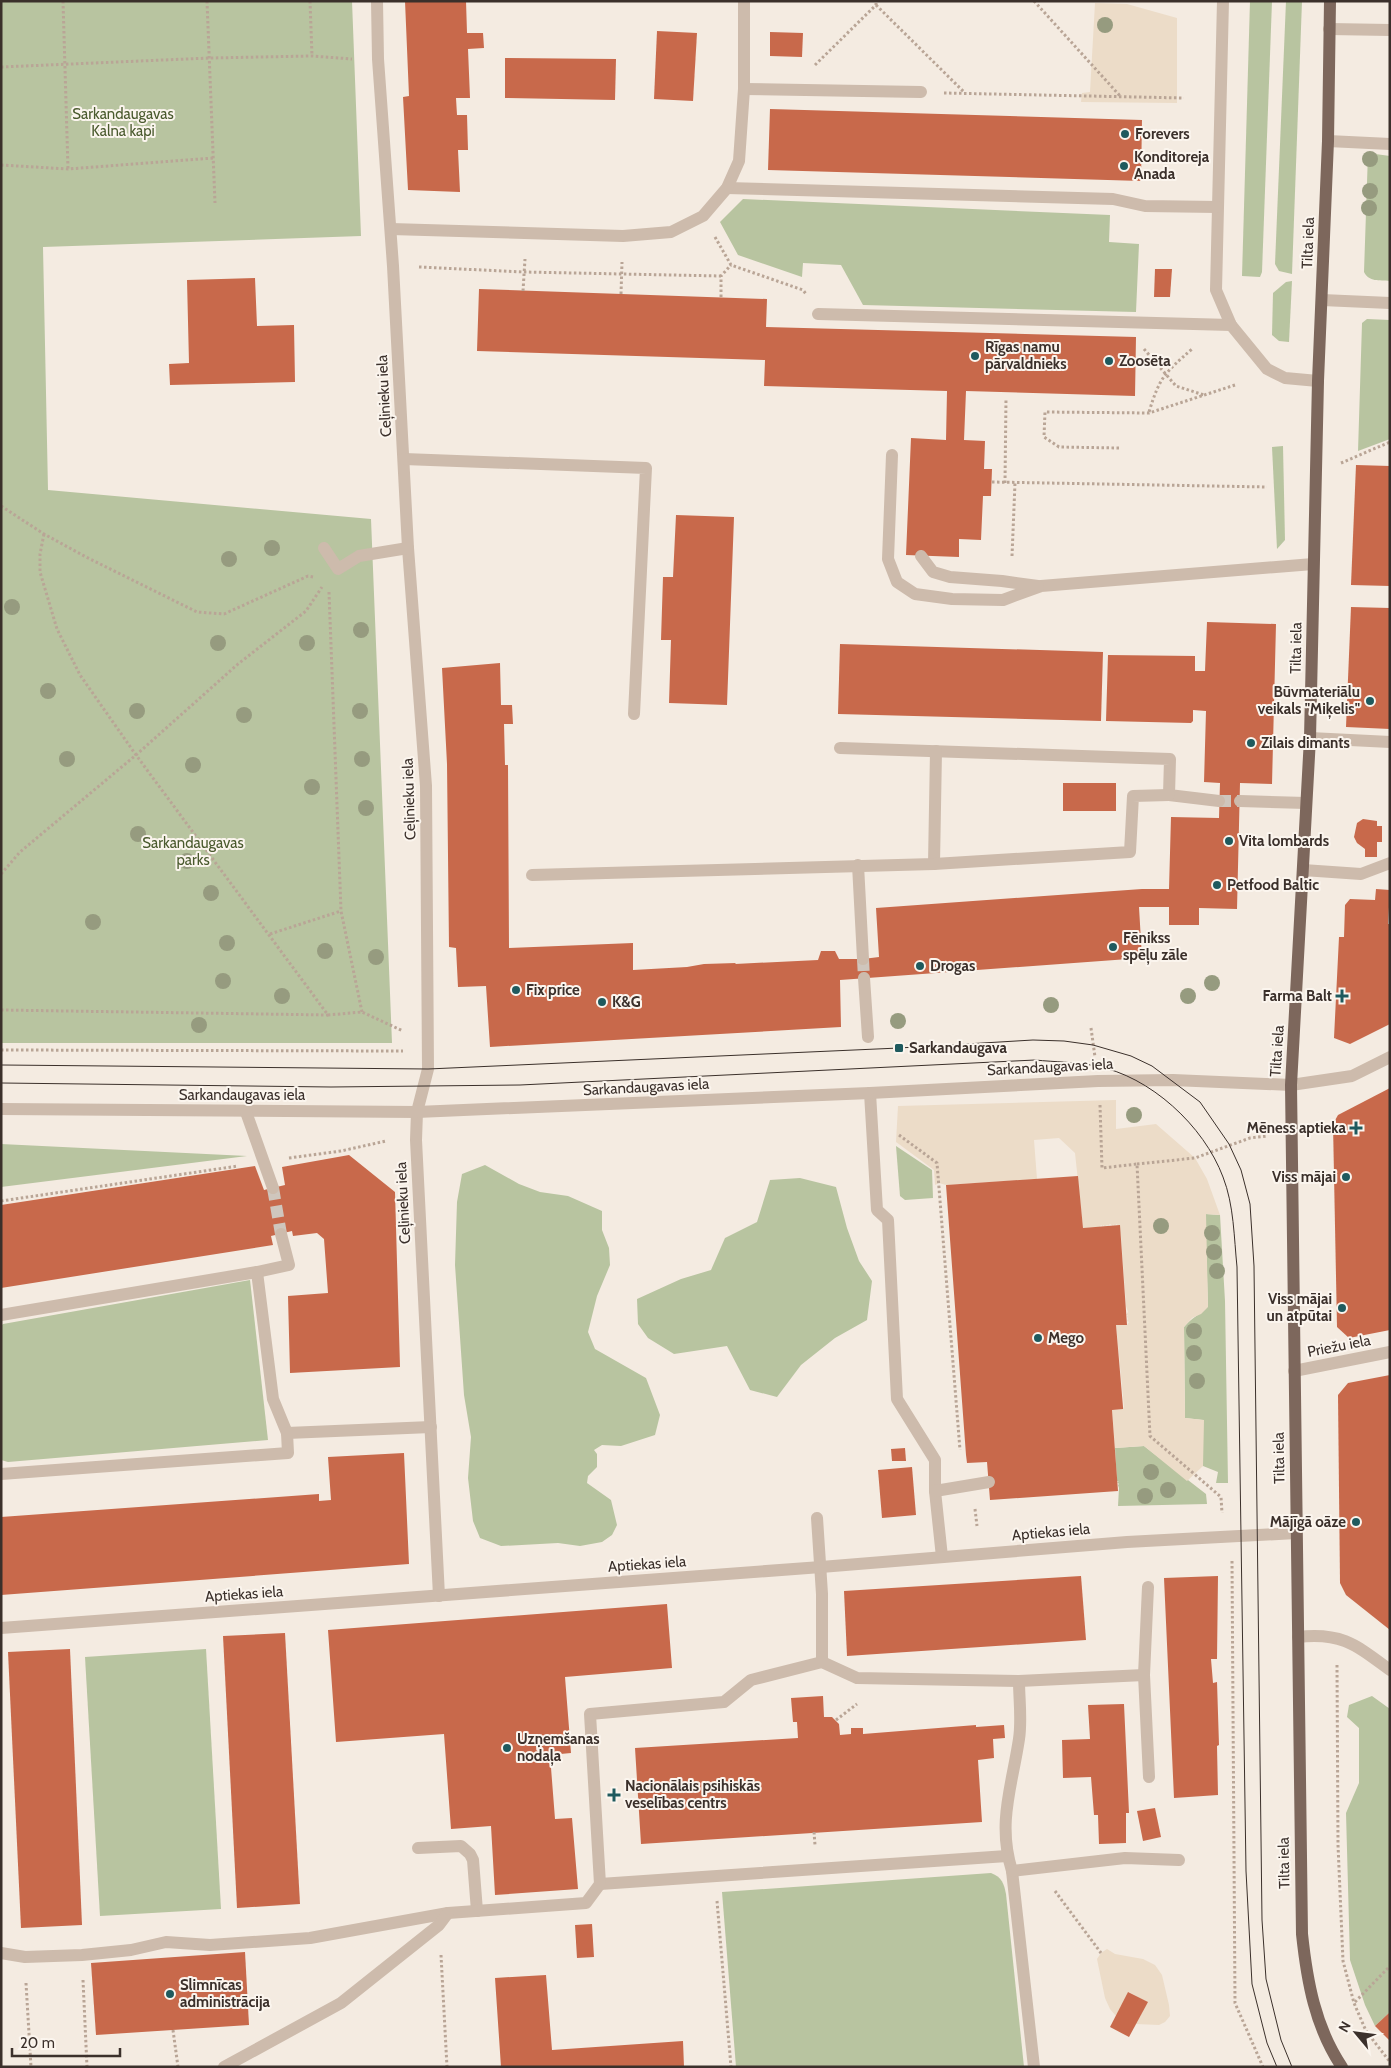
<svg xmlns="http://www.w3.org/2000/svg" width="1391" height="2068" font-family="Cabin,sans-serif">
  <rect width="100%" height="100%" fill="#f4ebe1"/>
  <g fill="#b8c4a0">
    <polygon points="1,1 352,1 361,236 43,247 48,490 371,519 392,1043 1,1043"/>
    <polygon points="1250,1 1272,1 1262,272 1260,277 1242,276"/>
    <polygon points="1286,1 1302,1 1292,274 1279,271 1275,264"/>
    <path d="M1368 153 1390 156V281C1379 280 1369 282 1364 272Z"/>
    <polygon points="743,199 1110,215 1109,242 1139,244 1136,312 863,305 841,265 803,263 802,277 738,255 720,222"/>
    <polygon points="1292,281 1289,342 1279,341 1272,335 1273,293 1286,282"/>
    <polygon points="1367,319 1390,320 1390,439 1358,451 1362,323"/>
    <polygon points="1283,446 1285,540 1277,549 1272,447"/>
    <polygon points="1,1144 247,1156 1,1187"/>
    <polygon points="896,1146 932,1170 933,1198 905,1200 900,1196"/>
    <polygon points="485,1165 519,1184 540,1192 568,1196 602,1211 602,1230 609,1248 610,1265 597,1296 588,1332 595,1349 646,1378 660,1415 655,1435 621,1446 602,1445 594,1450 597,1454 597,1467 588,1476 587,1483 611,1500 617,1525 612,1535 602,1542 580,1546 558,1543 501,1546 480,1538 473,1521 468,1478 471,1437 464,1395 455,1265 457,1202 462,1174"/>
    <polygon points="800,1178 836,1187 847,1228 859,1261 872,1281 867,1320 835,1338 801,1365 777,1397 750,1390 727,1346 674,1354 648,1338 638,1324 637,1299 681,1279 711,1270 725,1238 757,1222 770,1180"/>
    <path d="M1205 1214 1220 1215 1225 1301 1228 1483H1216L1218 1472 1203 1466V1420L1185 1418 1184 1327C1191 1318 1200 1315 1208 1306Z"/>
    <polygon points="250,1280 268,1440 8,1462 1,1460 1,1326 3,1324"/>
    <polygon points="1144,1446 1206,1494 1207,1504 1118,1506 1119,1488 1118,1485 1119,1484 1117,1482 1119,1481 1117,1481 1115,1448"/>
    <polygon points="206,1649 221,1909 100,1916 85,1657"/>
    <polygon points="1372,1696 1390,1709 1390,2012 1375,2026 1365,2005 1350,1960 1346,1813 1359,1783 1359,1728 1347,1717 1349,1705"/>
    <path d="M991 1873C1002 1877 1004 1884 1006 1894L1024 2067H736L722 1892Z"/>
  </g>
  <g fill="#ecdcc8">
    <polygon points="1095,3 1127,4 1177,18 1177,103 1081,102 1082,93 1090,92"/>
    <polygon points="1116,1100 1116,1129 1156,1124 1195,1158 1207,1179 1220,1215 1206,1214 1208,1307 1201,1314 1192,1318 1184,1327 1185,1418 1204,1420 1203,1466 1187,1481 1144,1446 1115,1448 1112,1410 1122,1409 1124,1407 1116,1325 1127,1325 1129,1322 1127,1321 1128,1319 1127,1316 1128,1315 1126,1315 1128,1312 1126,1306 1121,1236 1117,1224 1114,1226 1113,1224 1113,1226 1110,1224 1108,1226 1107,1225 1105,1227 1103,1225 1103,1227 1101,1225 1100,1227 1083,1228 1075,1153 1059,1138 1034,1140 1037,1179 946,1185 939,1183 935,1185 934,1170 896,1142 898,1106"/>
    <polygon points="1107,1949 1115,1954 1143,1959 1155,1965 1162,1975 1169,2005 1170,2016 1165,2022 1159,2025 1136,2024 1147,2002 1129,1992 1116,2016 1110,2009 1105,1998 1097,1959 1101,1953"/>
  </g>
  <g fill="#c8694b">
    <polygon points="405,1 466,1 467,33 483,33 484,48 468,49 470,98 456,98 457,115 467,115 468,150 458,150 460,192 408,190 403,97 409,96"/>
    <polygon points="657,31 697,33 693,101 654,99"/>
    <polygon points="770,32 803,33 802,57 770,56"/>
    <polygon points="505,58 616,59 615,100 505,98"/>
    <polygon points="770,109 1142,120 1141,181 768,170"/>
    <polygon points="1155,269 1172,269 1170,297 1154,297"/>
    <polygon points="255,278 257,326 294,325 295,382 170,385 169,364 189,363 187,280"/>
    <polygon points="479,289 767,299 766,327 1136,337 1135,396 966,391 964,440 985,441 984,469 992,469 991,496 983,496 981,540 959,539 959,557 906,555 911,438 946,440 947,391 764,386 765,360 477,351"/>
    <polygon points="1356,465 1390,466 1390,586 1351,585"/>
    <polygon points="676,515 734,517 727,705 669,703 671,640 661,640 663,577 673,577"/>
    <polygon points="1351,607 1390,608 1390,729 1346,727"/>
    <polygon points="1207,622 1276,624 1272,784 1240,783 1237,909 1199,908 1199,925 1169,925 1169,907 1139,907 1142,958 840,980 841,1027 490,1047 486,986 458,987 456,948 449,947 447,764 442,668 500,663 501,705 512,705 513,724 504,724 505,765 508,765 509,948 633,943 633,970 687,967 704,964 736,963 735,964 818,960 821,951 835,951 839,959 863,959 879,957 876,908 1142,889 1169,889 1171,817 1219,818 1220,783 1204,782 1206,711 1193,710 1193,721 1191,723 1106,721 1108,655 1195,656 1195,671 1205,671"/>
    <polygon points="840,644 1103,652 1101,721 838,714"/>
    <rect x="1063" y="783" width="53" height="28"/>
    <polygon points="1363,819 1377,821 1377,826 1382,826 1382,842 1377,842 1377,857 1365,857 1365,849 1357,843 1354,837 1357,823"/>
    <polygon points="1376,889 1390,890 1388,924 1390,924 1390,1024 1350,1044 1334,1038 1339,937 1344,937 1345,905 1350,899 1375,900"/>
    <polygon points="1390,1088 1390,1330 1349,1338 1337,1327 1333,1124 1338,1115"/>
    <polygon points="349,1155 395,1192 400,1367 290,1373 288,1296 328,1293 324,1239 317,1233 293,1236 292,1231 271,1236 273,1245 1,1288 1,1205 255,1166 264,1190 285,1185 282,1167"/>
    <polygon points="1078,1176 1083,1228 1120,1225 1127,1325 1116,1325 1123,1407 1123,1409 1112,1410 1118,1491 990,1500 987,1462 967,1463 966,1455 946,1185"/>
    <polygon points="1390,1375 1390,1630 1346,1595 1340,1583 1338,1395 1348,1383"/>
    <polygon points="905,1448 906,1461 892,1461 891,1449"/>
    <polygon points="404,1453 409,1564 1,1595 1,1517 319,1494 319,1501 331,1500 328,1457"/>
    <polygon points="912,1467 916,1515 882,1518 878,1470"/>
    <polygon points="1081,1576 1086,1640 847,1656 844,1591"/>
    <polygon points="1218,1576 1217,1659 1211,1659 1213,1683 1217,1682 1219,1745 1217,1746 1218,1795 1174,1798 1164,1578"/>
    <polygon points="667,1604 672,1668 565,1677 571,1753 550,1755 555,1819 572,1818 578,1889 495,1895 491,1826 451,1829 444,1734 336,1742 328,1630"/>
    <polygon points="285,1633 300,1904 237,1908 223,1636"/>
    <polygon points="70,1649 82,1925 21,1928 8,1652"/>
    <polygon points="823,1696 824,1717 832,1717 839,1724 840,1735 851,1734 851,1728 863,1728 863,1734 976,1725 976,1727 1004,1725 1005,1738 993,1739 994,1758 978,1760 982,1822 641,1844 635,1748 798,1738 797,1722 793,1722 791,1698"/>
    <polygon points="1124,1704 1129,1813 1126,1813 1126,1843 1099,1844 1098,1815 1094,1815 1091,1777 1063,1778 1062,1740 1090,1739 1088,1705"/>
    <polygon points="1155,1808 1161,1837 1143,1841 1137,1811"/>
    <polygon points="592,1924 594,1957 577,1958 575,1925"/>
    <polygon points="245,1952 249,2025 96,2035 91,1963"/>
    <polygon points="546,1975 552,2050 683,2041 684,2067 501,2067 495,1978"/>
    <polygon points="1128,1992 1148,2002 1129,2037 1110,2027"/>
    <polygon points="1390,2012 1390,2041 1375,2026"/>
  </g>
  <g fill="none" stroke-linecap="round" stroke-linejoin="round">
    <g stroke="#cfc6bd" stroke-width="12" stroke-dasharray="12 6" stroke-linecap="butt">
      <polyline points="1219,801 1240,801"/>
      <polyline points="863,959 864,978"/>
      <polyline points="273,1188 281,1234"/>
    </g>
    <g stroke="#b9a596" stroke-width="3" stroke-dasharray="2.5 2.5" stroke-linecap="butt">
      <polyline points="63,1 68,169"/>
      <polyline points="207,1 215,203"/>
      <polyline points="310,1 312,56"/>
      <polyline points="1034,1 1121,97"/>
      <polyline points="876,5 964,92"/>
      <polyline points="815,65 876,5 876,1"/>
      <polyline points="1,67 210,58 312,56 352,59"/>
      <polyline points="944,93 1184,98"/>
      <polyline points="1,165 68,169 213,158"/>
      <polyline points="715,237 731,265 803,290 806,294"/>
      <polyline points="419,267 524,272 721,276"/>
      <polyline points="523,291 525,259"/>
      <polyline points="621,294 622,262"/>
      <polyline points="721,297 721,276 731,265"/>
      <polyline points="1144,349 1176,386 1204,395"/>
      <path d="M1149 412C1160 376 1165 373 1192 349"/>
      <polyline points="1119,448 1059,447 1044,437 1045,412 1149,413 1235,385"/>
      <polyline points="1341,463 1390,442"/>
      <polyline points="992,482 1267,487"/>
      <polyline points="1005,483 1006,398"/>
      <polyline points="1,506 44,534 86,557 197,612 224,614 308,576 313,577"/>
      <polyline points="44,534 40,554 40,572 57,629 80,675 136,755 328,1015 362,1012 403,1031"/>
      <polyline points="1012,556 1015,483"/>
      <polyline points="329,592 341,911 362,1012"/>
      <polyline points="1,874 20,852 136,755 238,664 306,611 322,587"/>
      <polyline points="270,934 341,911"/>
      <polyline points="1,1010 328,1015"/>
      <polyline points="1091,1028 1095,1057"/>
      <polyline points="1,1050 403,1051"/>
      <polyline points="1100,1105 1102,1168 1137,1164 1150,1436 1221,1497 1222,1513"/>
      <polyline points="1316,1132 1330,1130"/>
      <polyline points="899,1135 937,1163 960,1450"/>
      <polyline points="289,1158 341,1151 386,1141"/>
      <polyline points="1137,1164 1195,1158 1250,1138 1267,1136"/>
      <polyline points="1,1201 238,1166"/>
      <polyline points="975,1509 977,1526"/>
      <polyline points="1232,1561 1235,2003 1263,2067"/>
      <polyline points="1337,1665 1338,1845 1343,1961 1354,2003 1366,2031 1390,2062"/>
      <polyline points="836,1720 857,1704"/>
      <polyline points="814,1832 815,1845"/>
      <polyline points="1055,1891 1101,1953"/>
      <polyline points="717,1901 731,2067"/>
      <polyline points="441,1955 447,2067"/>
      <polyline points="83,1980 87,2067"/>
      <polyline points="26,1983 31,2067"/>
      <polyline points="1355,2002 1390,1966"/>
      <polyline points="173,2030 178,2067"/>
    </g>
    <g stroke="#cdbbac" stroke-width="12">
      <polyline points="377,1 378,59 393,266 408,548 426,786 428,1069 417,1112 416,1140 439,1596"/>
      <polyline points="1223,1 1216,290 1231,325 1267,369 1285,378 1318,381"/>
      <polyline points="1329,29 1390,30"/>
      <polyline points="744,89 921,92"/>
      <polyline points="1328,141 1390,144"/>
      <polyline points="727,188 1113,199 1145,206 1217,207"/>
      <polyline points="391,229 623,236 671,232 703,216 727,188 739,161 744,89 744,1"/>
      <polyline points="1322,300 1390,303"/>
      <polyline points="818,314 1231,325"/>
      <polyline points="892,455 888,559 897,582 915,594 952,599 1003,600 1041,586 1313,564"/>
      <polyline points="404,459 646,468 634,714"/>
      <polyline points="324,548 338,569 359,556 408,548"/>
      <polyline points="921,556 933,572 950,577 1002,581 1038,586"/>
      <polyline points="1310,738 1390,742"/>
      <polyline points="840,748 1170,759 1169,795 1219,801"/>
      <polyline points="1240,801 1306,803"/>
      <polyline points="934,864 936,751"/>
      <polyline points="858,865 863,959"/>
      <polyline points="1303,870 1361,874 1390,863"/>
      <polyline points="532,875 934,864 1130,852 1133,796 1169,795"/>
      <polyline points="864,978 868,1037"/>
      <polyline points="870,1093 877,1210 888,1220 897,1399 935,1460 935,1491 942,1557"/>
      <polyline points="1,1109 417,1112 870,1093 1098,1081 1173,1080 1291,1085 1352,1076 1390,1057"/>
      <polyline points="246,1112 273,1188"/>
      <polyline points="257,1272 289,1265 281,1234"/>
      <polyline points="1,1315 257,1272 273,1399 287,1433"/>
      <polyline points="1294,1371 1390,1352"/>
      <polyline points="1,1474 288,1453 287,1433 431,1427"/>
      <polyline points="935,1491 989,1482"/>
      <polyline points="817,1518 822,1594 822,1662"/>
      <polyline points="1148,1587 1144,1675 1149,1777"/>
      <polyline points="1,1628 821,1567 1127,1542 1296,1533"/>
      <path d="M1298 1637C1342 1632 1356 1645 1390 1670"/>
      <path d="M1019 1681C1019 1699 1022 1720 1019 1739 1012 1786 997 1823 1012 1871L1034 2067"/>
      <polyline points="418,1848 461,1846 470,1854 473,1860 477,1911"/>
      <polyline points="1012,1871 1125,1858 1179,1860"/>
      <polyline points="600,1884 1007,1856"/>
      <polyline points="1,1953 25,1957 82,1955 131,1950 166,1942 210,1945 310,1938 448,1913 586,1903 600,1884 590,1714 724,1702 751,1680 822,1662 857,1678 1019,1681 1144,1675"/>
      <polyline points="224,2067 341,2003 439,1925 448,1913"/>
    </g>
    <path stroke="#7d675c" stroke-width="12" d="M1330 1 1328 141 1318 381 1310 738 1291 1085 1302 1934C1307 1981 1315 2027 1342 2067"/>
    <g stroke="#3b302b" stroke-width="1">
      <polyline points="1,1065 428,1069 899,1048 1033,1040 1064,1041 1093,1045 1131,1056 1152,1066 1200,1102 1229,1144 1241,1170 1250,1204 1254,1266 1262,1920 1266,1979 1281,2040 1292,2067"/>
      <path d="M1 1083 331 1087 520 1085 1035 1060C1055 1062 1076 1062 1096 1066 1150 1076 1204 1126 1223 1177 1234 1205 1234 1238 1237 1267L1246 1871 1252 1984 1267 2043 1277 2067"/>
    </g>
  </g>
  <g fill="#969b7f">
    <circle cx="1105" cy="25" r="8"/>
    <circle cx="1370" cy="159" r="8"/>
    <circle cx="1370" cy="191" r="8"/>
    <circle cx="1369" cy="208" r="8"/>
    <circle cx="272" cy="548" r="8"/>
    <circle cx="229" cy="559" r="8"/>
    <circle cx="12" cy="607" r="8"/>
    <circle cx="361" cy="630" r="8"/>
    <circle cx="218" cy="643" r="8"/>
    <circle cx="307" cy="643" r="8"/>
    <circle cx="48" cy="691" r="8"/>
    <circle cx="137" cy="711" r="8"/>
    <circle cx="360" cy="711" r="8"/>
    <circle cx="244" cy="715" r="8"/>
    <circle cx="67" cy="759" r="8"/>
    <circle cx="362" cy="759" r="8"/>
    <circle cx="193" cy="765" r="8"/>
    <circle cx="312" cy="787" r="8"/>
    <circle cx="366" cy="808" r="8"/>
    <circle cx="138" cy="834" r="8"/>
    <circle cx="187" cy="861" r="8"/>
    <circle cx="211" cy="893" r="8"/>
    <circle cx="93" cy="922" r="8"/>
    <circle cx="227" cy="943" r="8"/>
    <circle cx="325" cy="951" r="8"/>
    <circle cx="376" cy="957" r="8"/>
    <circle cx="223" cy="981" r="8"/>
    <circle cx="1212" cy="983" r="8"/>
    <circle cx="282" cy="996" r="8"/>
    <circle cx="1188" cy="996" r="8"/>
    <circle cx="1051" cy="1005" r="8"/>
    <circle cx="898" cy="1021" r="8"/>
    <circle cx="199" cy="1025" r="8"/>
    <circle cx="1134" cy="1115" r="8"/>
    <circle cx="1161" cy="1226" r="8"/>
    <circle cx="1212" cy="1233" r="8"/>
    <circle cx="1214" cy="1252" r="8"/>
    <circle cx="1217" cy="1271" r="8"/>
    <circle cx="1194" cy="1331" r="8"/>
    <circle cx="1194" cy="1353" r="8"/>
    <circle cx="1197" cy="1381" r="8"/>
    <circle cx="1151" cy="1472" r="8"/>
    <circle cx="1168" cy="1490" r="8"/>
    <circle cx="1145" cy="1496" r="8"/>
  </g>
  <g fill="#1f5a5e" stroke="#fbf5ee" stroke-width="2">
    <circle cx="1125" cy="134" r="5"/>
    <circle cx="1124" cy="166" r="5"/>
    <circle cx="975" cy="356" r="5"/>
    <circle cx="1109" cy="361" r="5"/>
    <circle cx="1370" cy="701" r="5"/>
    <circle cx="1251" cy="743" r="5"/>
    <circle cx="1229" cy="841" r="5"/>
    <circle cx="1217" cy="885" r="5"/>
    <circle cx="1113" cy="947" r="5"/>
    <circle cx="920" cy="966" r="5"/>
    <circle cx="516" cy="990" r="5"/>
    <path d="M1339.5 988.5h5v5h5v5h-5v5h-5v-5h-5v-5h5z"/>
    <circle cx="602" cy="1002" r="5"/>
    <rect x="894" y="1043" width="10" height="10" rx="2.5"/>
    <path d="M1353.5 1120.5h5v5h5v5h-5v5h-5v-5h-5v-5h5z"/>
    <circle cx="1346" cy="1177" r="5"/>
    <circle cx="1342" cy="1308" r="5"/>
    <circle cx="1038" cy="1338" r="5"/>
    <circle cx="1356" cy="1522" r="5"/>
    <circle cx="507" cy="1748" r="5"/>
    <path d="M611.5 1787.5h5v5h5v5h-5v5h-5v-5h-5v-5h5z"/>
    <circle cx="170" cy="1994" r="5"/>
  </g>
  <g text-anchor="middle" stroke-width="4" stroke-linejoin="round" paint-order="stroke">
    <g font-size="15" fill="#4a5a2e" stroke="#fbf5ee">
      <text x="123" y="119">Sarkandaugavas<tspan x="123" dy="17">Kalna kapi</tspan></text>
      <text x="193" y="848">Sarkandaugavas<tspan x="193" dy="17">parks</tspan></text>
    </g>
    <g font-size="15" font-weight="bold" fill="#3b302b" stroke="#fbf5ee" text-anchor="start">
      <text x="1135" y="139">Forevers</text>
      <text x="1134" y="162">Konditoreja<tspan x="1134" dy="17">Anada</tspan></text>
      <text x="985" y="352">Rīgas namu<tspan x="985" dy="17">pārvaldnieks</tspan></text>
      <text x="1119" y="366">Zoosēta</text>
      <text x="1360" y="697" text-anchor="end">Būvmateriālu<tspan x="1360" dy="17">veikals "Miķelis"</tspan></text>
      <text x="1261" y="748">Zilais dimants</text>
      <text x="1239" y="846">Vita lombards</text>
      <text x="1227" y="890">Petfood Baltic</text>
      <text x="1123" y="943">Fēnikss<tspan x="1123" dy="17">spēļu zāle</tspan></text>
      <text x="930" y="971">Drogas</text>
      <text x="526" y="995">Fix price</text>
      <text x="1332" y="1001" text-anchor="end">Farma Balt</text>
      <text x="612" y="1007">K&amp;G</text>
      <text x="909" y="1053">Sarkandaugava</text>
      <text x="1346" y="1133" text-anchor="end">Mēness aptieka</text>
      <text x="1336" y="1182" text-anchor="end">Viss mājai</text>
      <text x="1332" y="1304" text-anchor="end">Viss mājai<tspan x="1332" dy="17">un atpūtai</tspan></text>
      <text x="1048" y="1343">Mego</text>
      <text x="1346" y="1527" text-anchor="end">Mājīgā oāze</text>
      <text x="517" y="1744">Uzņemšanas<tspan x="517" dy="17">nodaļa</tspan></text>
      <text x="625" y="1791">Nacionālais psihiskās<tspan x="625" dy="17">veselības centrs</tspan></text>
      <text x="180" y="1990">Slimnīcas<tspan x="180" dy="17">administrācija</tspan></text>
    </g>
    <g font-size="15" fill="#3b302b" stroke="#fbf5ee">
      <text transform="translate(1308 243) rotate(-88)" y="5">Tilta iela</text>
      <text transform="translate(384 396) rotate(-93)" y="5">Ceļinieku iela</text>
      <text transform="translate(1296 648) rotate(-89)" y="5">Tilta iela</text>
      <text transform="translate(409 799) rotate(-92)" y="5">Ceļinieku iela</text>
      <text transform="translate(1277 1051) rotate(-86)" y="5">Tilta iela</text>
      <text transform="translate(1050 1067) rotate(-3)" y="5">Sarkandaugavas iela</text>
      <text transform="translate(646 1087) rotate(-3)" y="5">Sarkandaugavas iela</text>
      <text x="242" y="1100">Sarkandaugavas iela</text>
      <text transform="translate(403 1203) rotate(-93)" y="5">Ceļinieku iela</text>
      <text transform="translate(1339 1346) rotate(-11)" y="5">Priežu iela</text>
      <text transform="translate(1279 1458) rotate(-91)" y="5">Tilta iela</text>
      <text transform="translate(1051 1532) rotate(-5)" y="5">Aptiekas iela</text>
      <text transform="translate(647 1564) rotate(-4)" y="5">Aptiekas iela</text>
      <text transform="translate(244 1594) rotate(-4)" y="5">Aptiekas iela</text>
      <text transform="translate(1284 1863) rotate(-91)" y="5">Tilta iela</text>
    </g>
  </g>
  <rect width="1391" height="2068" fill="none" stroke="#3b302b" stroke-width="5"/>
  <g transform="translate(1356 2033) rotate(299)" stroke="#fbf5ee" stroke-width="4" paint-order="stroke">
  <path d="M0-4L9 19L0 12L-9 19Z" fill="#3b302b"/>
  <text y="-8" font-size="14" font-weight="bold" text-anchor="middle" fill="#3b302b">N</text>
  </g>
  <path d="M12 2048v8h108v-8" fill="none" stroke="#3b302b" stroke-width="2.5"/>
  <text x="20" y="2048" font-size="15" fill="#3b302b" stroke="#fbf5ee" stroke-width="4" paint-order="stroke">20 m</text>
</svg>
